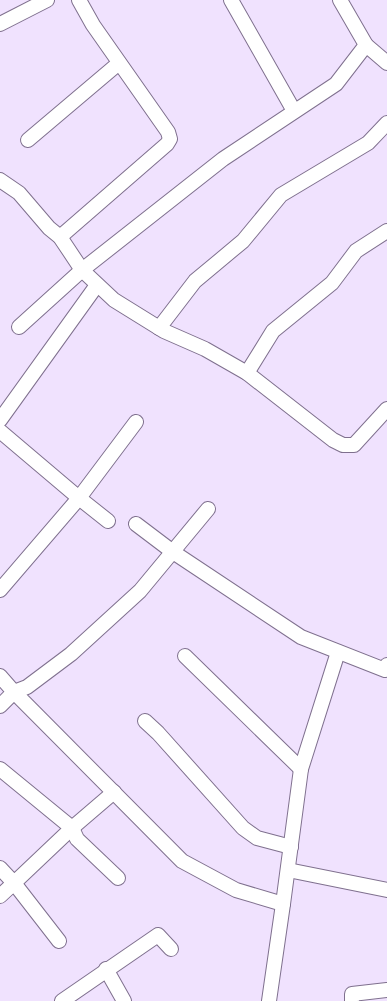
<svg xmlns="http://www.w3.org/2000/svg" width="387" height="1001" font-family="'Fira Sans Condensed',sans-serif">
  <rect width="100%" height="100%" fill="#f0e2fe"/>
  <g fill="none" stroke-linecap="round" stroke-linejoin="round">
    <g stroke="#7f708e" stroke-width="16">
      <g id="street">
        <polyline points="231,0 294,111"/>
        <polyline points="0,24 47,0"/>
        <polyline points="366,45 387,63"/>
        <polyline points="28,140 119,63"/>
        <polyline points="0,180 19,193 49,228 60,237 82,270 114,300 164,331 205,349 247,373 333,440 343,445 354,445 387,409"/>
        <polyline points="60,237 167,144 170,139 168,132 93,25 79,0"/>
        <polyline points="19,327 82,270 223,159 336,84 366,45 340,0"/>
        <polyline points="159,328 195,281 243,241 281,195 368,143 387,123"/>
        <polyline points="247,373 273,331 332,283 356,251 387,231"/>
        <polyline points="0,420 97,285"/>
        <polyline points="0,431 79,498 136,422"/>
        <polyline points="208,509 140,591 71,654 27,687 14,692 182,861 236,890 283,904 301,769 338,652"/>
        <polyline points="136,524 173,552 301,637 385,670 387,665"/>
        <polyline points="0,590 79,498 108,521"/>
        <polyline points="185,656 301,769"/>
        <polyline points="0,676 14,692 0,706"/>
        <polyline points="145,721 158,733 243,828 257,838 291,847"/>
        <polyline points="0,769 72,828 77,839 118,878"/>
        <polyline points="0,868 14,883 72,828 114,792"/>
        <polyline points="288,870 387,890"/>
        <polyline points="0,896 14,883 59,941"/>
        <polyline points="106,969 124,1001"/>
        <polyline points="62,1001 158,935 171,949"/>
        <polyline points="269,1001 283,904"/>
        <polyline points="352,1001 352,994 387,990"/>
      </g>
    </g>
    <use href="#street" stroke="#fff" stroke-width="14"/>
  </g>
</svg>
